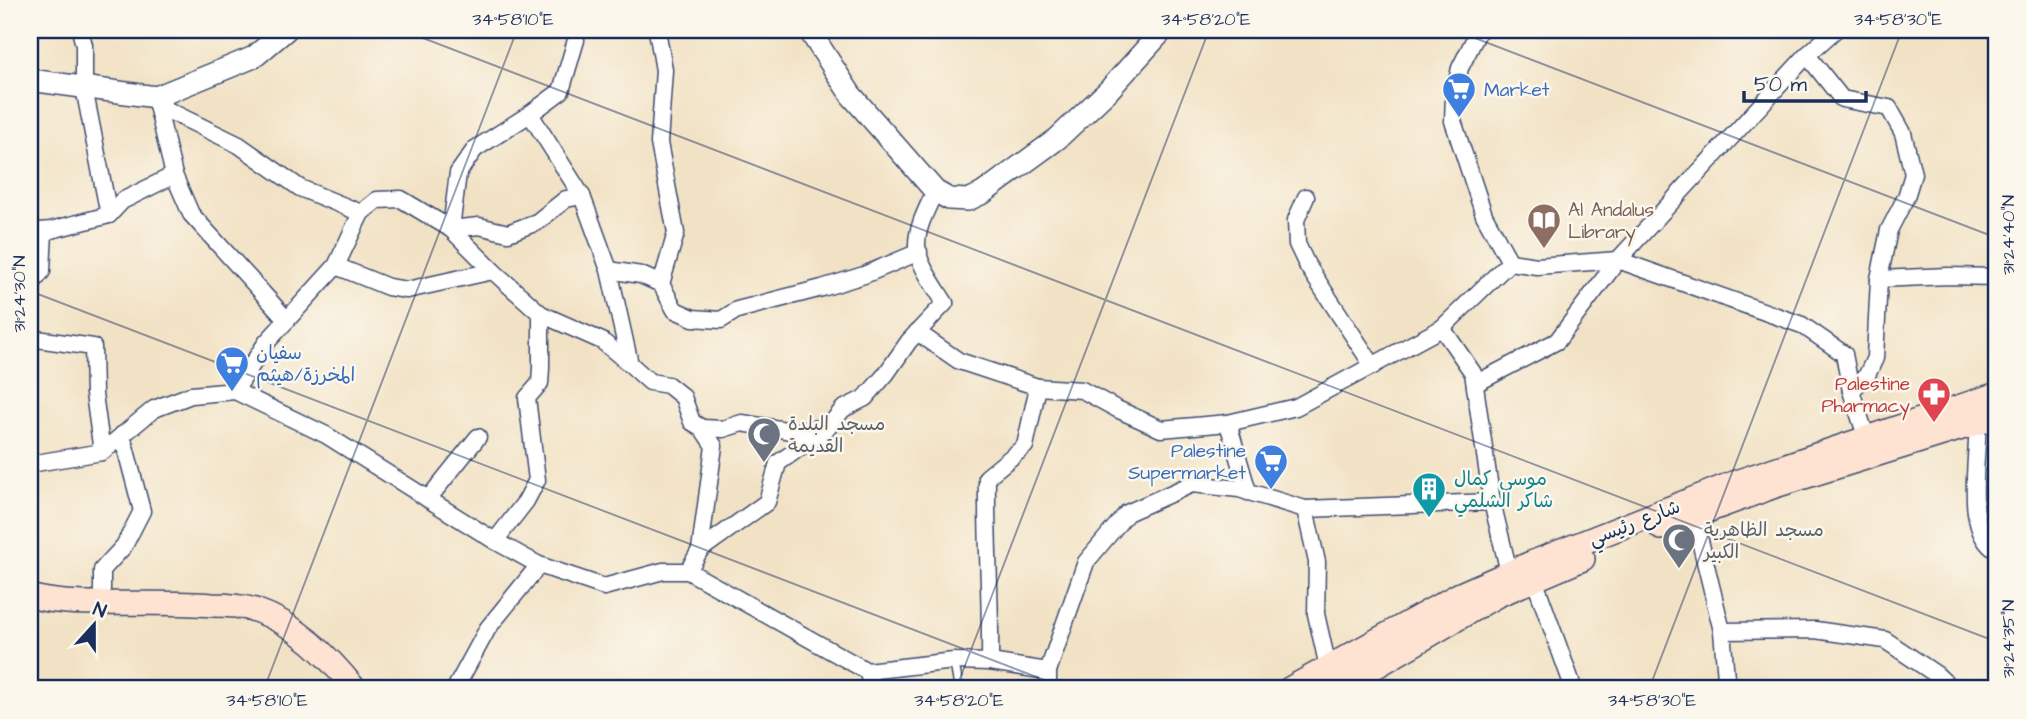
<svg xmlns="http://www.w3.org/2000/svg" width="2027" height="719" font-family="'Architects Daughter','Playpen Sans Arabic',sans-serif">
  <rect width="100%" height="100%" fill="#fbf7ec"/>
  <filter id="ink" filterUnits="userSpaceOnUse"><feTurbulence type="fractalNoise" baseFrequency=".0143" numOctaves="2"/><feDisplacementMap in="SourceGraphic" scale="14" xChannelSelector="R" yChannelSelector="G"/><feConvolveMatrix kernelMatrix="1 2 1 2 8 2 1 2 1" color-interpolation-filters="sRGB"/></filter>
  <filter id="wash" filterUnits="userSpaceOnUse"><feTurbulence type="fractalNoise" baseFrequency=".00686" numOctaves="4" result="noise"/><feDisplacementMap in="SourceGraphic" scale="28" xChannelSelector="R" yChannelSelector="G"/><feGaussianBlur stdDeviation="1.57" result="paint"/><feColorMatrix in="noise" values="0 0 0 0 0 0 0 0 0 0 0 0 0 0 0 0 0 1.4 0 .05"/><feComposite in="paint" operator="in"/></filter>
  <g filter="url(#wash)">
    <rect width="100%" height="100%" fill="#f2e2c5"/>
  </g>
  <g filter="url(#ink)">
    <g fill="none" stroke-linecap="round" stroke-linejoin="round">
      <g stroke="#3b4a6d" stroke-width="11">
        <polyline id="service" points="954,661 959,689"/>
      </g>
      <g stroke="#3b4a6d" stroke-width="19">
        <g id="minor">
          <polyline points="80,30 84,45 84,88 109,215"/>
          <polyline points="657,30 664,70 659,143 676,233 661,284 675,310 693,318 721,320 737,310 822,288 864,275 919,252"/>
          <polyline points="1479,30 1460,68 1454,94 1453,121 1484,215 1510,262"/>
          <polyline points="1807,55 1842,99 1889,108 1903,133 1913,174 1906,197 1889,230 1879,279 1875,358 1867,375 1851,391 1869,445"/>
          <polyline points="156,97 157,105 174,175 191,214 287,320"/>
          <polyline points="157,105 239,145 300,188 361,213"/>
          <polyline points="530,114 582,196 609,270 630,364 650,382 668,385 683,397 692,422 702,428 714,446 700,550 688,571"/>
          <polyline points="1306,197 1296,220 1297,244 1307,265 1373,366"/>
          <polyline points="451,229 493,271 541,314 541,368 540,383 527,398 537,480 526,501 495,541"/>
          <polyline points="451,229 479,226 508,233 537,222 566,199 582,196"/>
          <polyline points="30,232 51,230 109,215 122,201 174,175"/>
          <polyline points="336,266 388,287 407,290 493,271"/>
          <polyline points="609,270 641,275 661,284"/>
          <polyline points="1879,279 1948,276 1997,277"/>
          <polyline points="30,286 42,271 44,231"/>
          <polyline points="541,314 602,341 630,364"/>
          <polyline points="1442,328 1473,373 1492,502 1509,572"/>
          <path d="M917 332 959 361 1038 387 1025 446 987 477C986 539 991 600 990 662"/>
          <polyline points="30,338 93,347 94,394 102,452"/>
          <polyline points="1475,384 1557,341 1618,260 1807,55 1835,30"/>
          <polyline points="1038,387 1082,390 1117,409 1161,429 1228,423 1296,407 1442,328 1510,262 1537,266 1618,260 1802,325 1844,354 1851,391"/>
          <polyline points="235,391 266,343 336,266 361,213 377,200 401,199 451,229 458,173 475,149 530,114 561,91 576,40"/>
          <path d="M1977 415C1981 451 1960 530 1997 551"/>
          <polyline points="1228,423 1248,492"/>
          <polyline points="702,428 723,429 742,423 798,432 827,426"/>
          <polyline points="30,464 102,452 154,409 191,395 235,391 326,435 495,541 539,565 604,587 663,571 688,571 867,671 954,661 990,662 1048,671"/>
          <polyline points="428,499 478,437"/>
          <polyline points="1305,509 1317,562 1316,614 1330,676"/>
          <polyline points="1694,516 1722,631 1815,630 1885,640 1937,675 1952,689"/>
          <path d="M700 550 767 502 778 463 805 444 821 436 843 409 865 398 886 374 909 341 945 303C936 288 916 262 917 244 917 226 928 207 935 191"/>
          <polyline points="1534,579 1571,681 1570,689"/>
          <polyline points="102,603 102,570 124,546 142,511 122,435"/>
          <polyline points="1722,631 1727,689"/>
          <polyline points="867,671 873,689"/>
          <polyline points="455,689 488,628 539,565"/>
          <polyline points="1048,689 1048,671 1086,562 1127,513 1192,484 1239,489 1305,509 1492,502"/>
        </g>
      </g>
      <g stroke="#3b4a6d" stroke-width="24">
        <g id="tertiary">
          <polyline points="809,30 851,95 935,191 949,199 968,200 983,193 1057,139 1108,91 1163,30"/>
          <polyline points="30,80 156,97 254,57 286,30"/>
        </g>
      </g>
      <g stroke="#3b4a6d" stroke-width="26">
        <g id="secondary">
          <polyline points="1661,528 1775,486 1997,417"/>
          <path d="M30 596C54 603 80 603 105 603 141 604 177 602 212 605 226 605 242 606 255 610 297 624 328 656 355 689"/>
          <polyline points="1289,689 1458,595 1531,563 1733,483 1997,394"/>
          <polyline points="1331,689 1375,667 1496,596 1583,559"/>
        </g>
      </g>
      <use href="#service" stroke="#fff" stroke-width="8"/>
      <use href="#minor" stroke="#fff" stroke-width="16"/>
      <use href="#tertiary" stroke="#fff" stroke-width="21"/>
      <use href="#secondary" stroke="#fee3d2" stroke-width="23"/>
    </g>
  </g>
  <path fill="none" stroke="#1b2f5e" stroke-width="2" stroke-opacity="0.45" d="M402 30 1997 642M1454 30 1997 238M30 291 1068 689M264 689 517 30M956 689 1209 30M1649 689 1902 30"/>
  <defs>
    <g id="supermarket-pin" transform="scale(1.75)"><path d="M0 17L-7.5 6A9.5 9.5 0 1 1 7.5 6Z" fill="#3f7fe0" stroke="#fbf7ec"/><path d="M-6-5.5h2.5l.6 2H6L4.5 2H-2.5L-4.4-4H-6ZM-1.5 3.2a1.3 1.3 0 1 0 .1 0ZM3 3.2a1.3 1.3 0 1 0 .1 0Z" fill="#fff"/></g>
    <g id="library-pin" transform="scale(1.75)"><path d="M0 17L-7.5 6A9.5 9.5 0 1 1 7.5 6Z" fill="#8d6e63" stroke="#fbf7ec"/><path d="M-6-4Q-3-5.5-.7-3.5V5Q-3 3-6 4ZM6-4Q3-5.5 .7-3.5V5Q3 3 6 4Z" fill="#fff"/></g>
    <g id="pharmacy-pin" transform="scale(1.75)"><path d="M0 17L-7.5 6A9.5 9.5 0 1 1 7.5 6Z" fill="#e0444e" stroke="#fbf7ec"/><path d="M-2-6h4v4h4v4h-4v4h-4v-4h-4v-4h4Z" fill="#fff"/></g>
    <g id="mosque-pin" transform="scale(1.75)"><path d="M0 17L-7.5 6A9.5 9.5 0 1 1 7.5 6Z" fill="#6b7280" stroke="#fbf7ec"/><path d="M3.5-4.9A6 6 0 1 0 3.5 4.9A5 5 0 1 1 3.5-4.9Z" fill="#fff"/></g>
    <g id="building-pin" transform="scale(1.75)"><path d="M0 17L-7.5 6A9.5 9.5 0 1 1 7.5 6Z" fill="#0f9aa8" stroke="#fbf7ec"/><path d="M-4-6H4V6H1V3H-1V6H-4ZM-2.5-4.3h1.7v1.8h-1.7ZM.8-4.3h1.7v1.8H.8ZM-2.5-1h1.7V.8h-1.7ZM.8-1h1.7V.8H.8Z" fill="#fff"/></g>
  </defs>
  <g fill-rule="evenodd">
    <use href="#supermarket-pin" x="1459" y="89"/>
    <use href="#library-pin" x="1544" y="220"/>
    <use href="#supermarket-pin" x="232" y="363"/>
    <use href="#pharmacy-pin" x="1934" y="394"/>
    <use href="#mosque-pin" x="764" y="434"/>
    <use href="#supermarket-pin" x="1271" y="461"/>
    <use href="#building-pin" x="1429" y="489"/>
    <use href="#mosque-pin" x="1679" y="540"/>
  </g>
  <g text-anchor="middle" stroke-width="5" stroke-linejoin="round" paint-order="stroke">
    <g font-size="19" fill="#366cbe" stroke="#fbf7ec" text-anchor="start">
      <text x="1484" y="96">Market</text>
      <text x="256" y="359">سفيان<tspan x="256" dy="22">المخرزة/هيثم</tspan></text>
      <text x="1246" y="457" text-anchor="end">Palestine<tspan x="1246" dy="22">Supermarket</tspan></text>
    </g>
    <g font-size="19" fill="#785e54" stroke="#fbf7ec" text-anchor="start">
      <text x="1568" y="216">Al Andalus<tspan x="1568" dy="22">Library</tspan></text>
    </g>
    <g font-size="19" fill="#be3a42" stroke="#fbf7ec" text-anchor="end">
      <text x="1910" y="390">Palestine<tspan x="1910" dy="22">Pharmacy</tspan></text>
    </g>
    <g font-size="19" fill="#5b616d" stroke="#fbf7ec" text-anchor="start">
      <text x="788" y="430">مسجد البلدة<tspan x="788" dy="22">القديمة</tspan></text>
      <text x="1704" y="536">مسجد الظاهرية<tspan x="1704" dy="22">الكبير</tspan></text>
    </g>
    <g font-size="19" fill="#0d838f" stroke="#fbf7ec" text-anchor="start">
      <text x="1454" y="485">موسى كمال<tspan x="1454" dy="22">شاكر الشلمي</tspan></text>
    </g>
    <g font-size="19" fill="#1b2f5e" stroke="#fbf7ec">
      <text transform="translate(1634 522) rotate(-21)" y="7">شارع رئيسي</text>
    </g>
  </g>
  <rect width="2027" height="719" fill="none" stroke="#fbf7ec" stroke-width="77"/>
  <g transform="translate(94 625) rotate(21)" stroke="#fbf7ec" stroke-width="5" paint-order="stroke">
  <path d="M0-5L12 26L0 18L-12 26Z" fill="#1b2f5e"/>
  <text y="-10" font-size="19" font-weight="bold" text-anchor="middle" fill="#1b2f5e">N</text>
  </g>
  <path d="M1744 91v10h122v-10" fill="none" stroke="#1b2f5e" stroke-width="3.5"/>
  <text x="1754" y="91" font-size="21" fill="#1b2f5e" stroke="#fbf7ec" stroke-width="5" paint-order="stroke">50 m</text>
  <rect x="38" y="38" width="1950" height="642" fill="none" stroke="#1b2f5e" stroke-width="2.5"/>
  <g font-size="18" text-anchor="middle" fill="#1b2f5e">
    <text x="513" y="25">34°58'10"E</text>
    <text x="1206" y="25">34°58'20"E</text>
    <text x="1898" y="25">34°58'30"E</text>
    <text transform="translate(2008 235) rotate(-90)" y="6">31°24'40"N</text>
    <text transform="translate(19 294) rotate(-90)" y="6">31°24'30"N</text>
    <text transform="translate(2008 639) rotate(-90)" y="6">31°24'35"N</text>
    <text x="267" y="706">34°58'10"E</text>
    <text x="959" y="706">34°58'20"E</text>
    <text x="1652" y="706">34°58'30"E</text>
  </g>
</svg>
